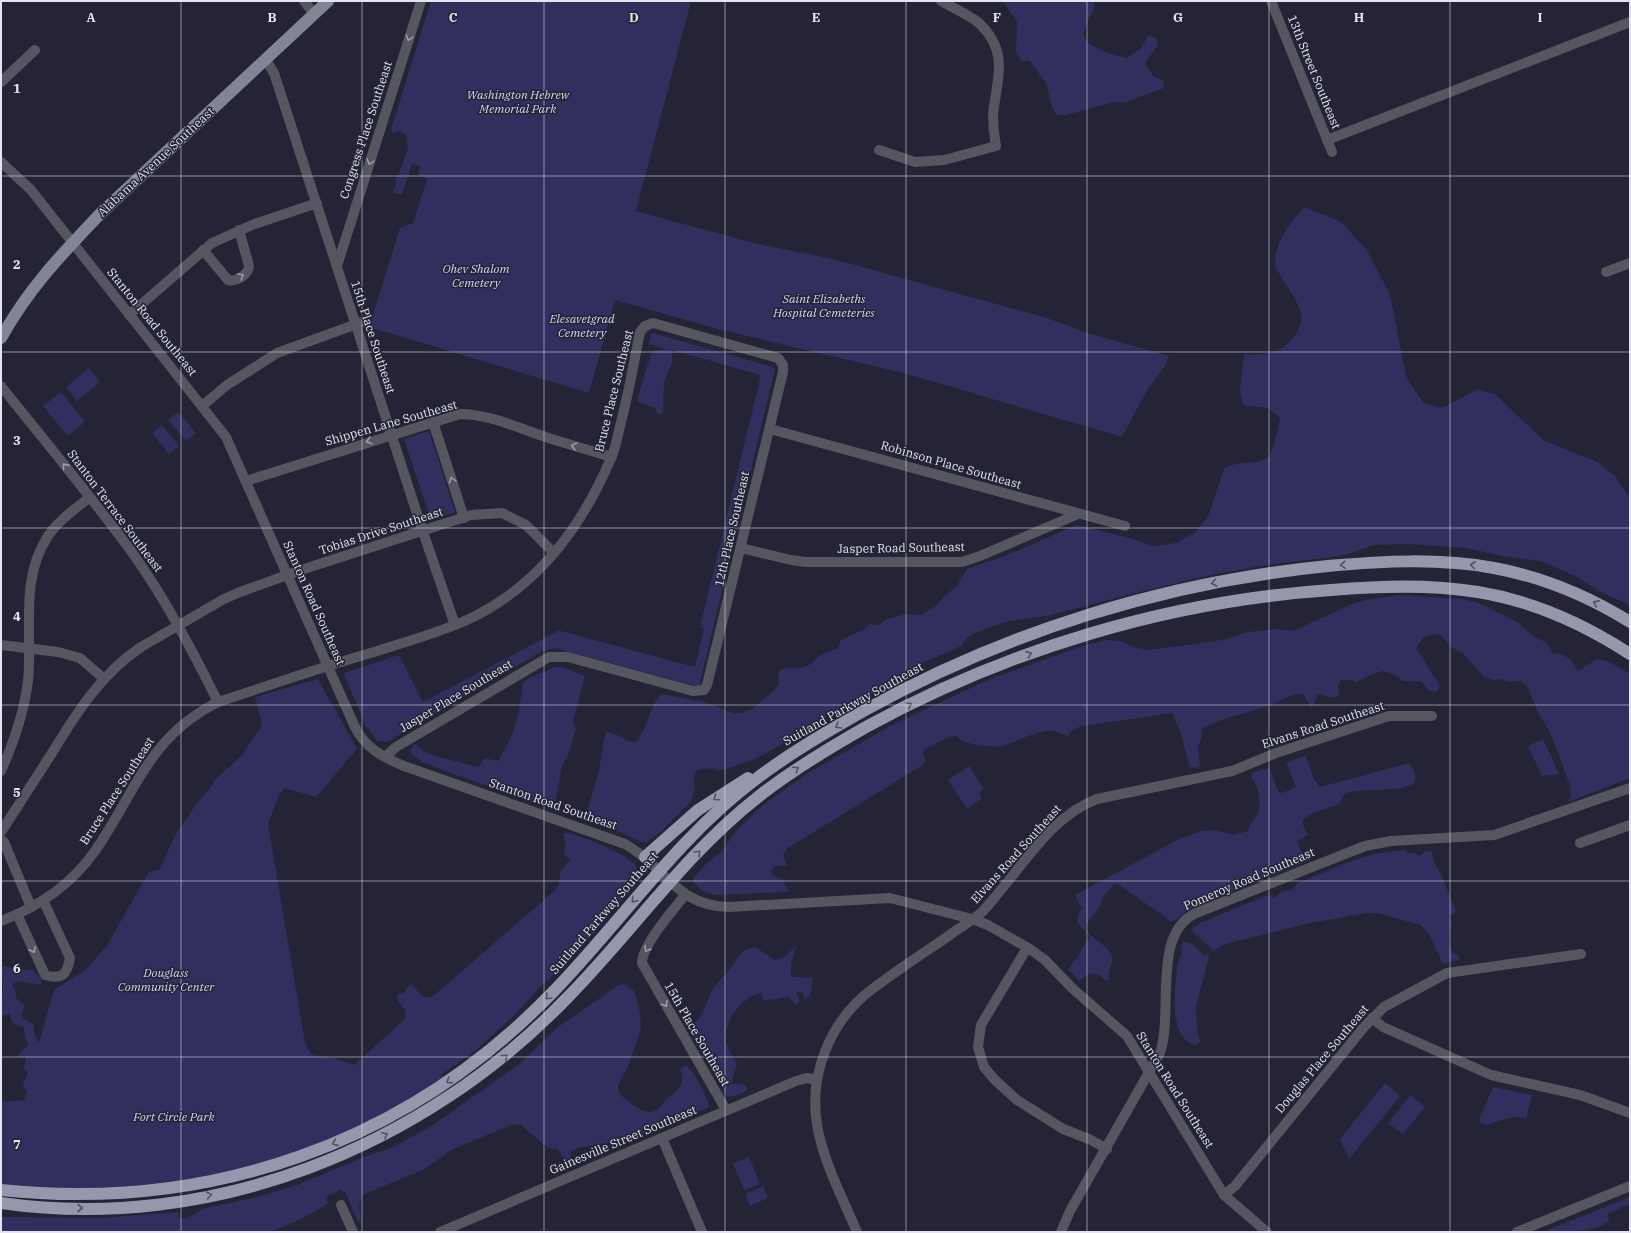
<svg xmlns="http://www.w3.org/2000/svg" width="1631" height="1233" font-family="'IBM Plex Serif',serif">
  <rect width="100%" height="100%" fill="#242436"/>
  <g fill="#312f5d">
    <polygon points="431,1 691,1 636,211 754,243 837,260 1047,318 1088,333 1169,356 1165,366 1147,390 1122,437 907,374 718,329 615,300 589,393 369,327 400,228 413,223 427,179 418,175 420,166 412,164 402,195 392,192 396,186 396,176 399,174 408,148 406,134 397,131 393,134 391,129"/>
    <path d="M1003 1H1093L1095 7C1091 15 1086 24 1084 33 1082 48 1116 55 1127 58L1140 49 1149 35 1156 38 1158 45 1145 63 1154 77 1163 80 1164 88 1124 103 1114 102 1066 115H1057L1052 107 1046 83 1030 61H1021L1016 51 1017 22Z"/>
    <path d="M1305 207 1341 222 1366 249 1390 294 1406 376 1423 403 1442 408 1478 389 1496 395 1543 440 1597 462 1615 476 1630 498V605L1603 593 1575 576 1541 561 1503 556 1466 548 1406 544 1375 545 1341 556 1273 564 1215 574 1127 595 1052 615 1005 622 973 634 968 637 961 646 906 670 863 701 811 724 779 746 753 760 719 771 712 768 697 770 694 776 695 788 691 801 658 834 647 842H641L613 829 586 821V816L599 771 605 734 608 732 620 736 630 742 637 741 644 729 654 704 661 694 705 702 733 713H741L752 709 774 691 779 684 778 674C784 663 795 670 804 667 813 665 815 659 822 654 827 651 832 651 837 649L841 640 865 629 870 624 880 625 885 620 906 614 920 615 936 606 943 597 957 586 967 569 1007 555 1077 525 1129 538 1154 546 1176 543 1196 532 1209 514 1224 469C1239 458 1263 468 1270 454 1276 445 1277 429 1280 418L1268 408 1243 405 1240 390 1244 354C1257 356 1277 354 1287 344 1314 320 1297 303 1282 278 1280 274 1276 269 1275 265 1274 242 1290 222 1305 207Z"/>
    <polygon points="653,333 773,367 775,369 699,687 555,648 542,651 387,742 377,741 366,726 344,675 344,673 399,655 423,702 554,633 557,630 695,667 704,628 700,627 761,375 672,350 672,362 664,383 663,413 658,414 655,408 638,402 637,400 651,354 655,350 666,349 649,344 651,334"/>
    <polygon points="89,368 100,382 77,401 66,387"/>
    <polygon points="61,392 85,422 68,436 43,406"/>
    <polygon points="178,412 196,433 186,441 168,420"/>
    <polygon points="162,425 179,446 169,454 152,433"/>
    <polygon points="429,431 455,512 431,520 404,439"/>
    <path d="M1399 595 1463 599 1479 603 1517 622 1535 637 1547 643 1552 653 1564 655 1571 660 1578 671 1597 659C1609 660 1620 668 1630 674V778L1568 802 1571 796 1570 785 1550 732 1538 712 1527 686 1520 681 1508 682 1501 679 1495 680 1484 677 1463 653 1451 647 1441 635 1436 634 1423 637 1416 648 1440 686 1436 692 1430 691 1420 681H1403L1395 675 1383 671 1372 674 1357 682 1351 680H1341L1338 685 1339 694C1331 702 1326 694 1317 694L1314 704 1311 707 1303 694C1291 693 1282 700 1271 705 1248 714 1223 716 1202 729L1201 741 1198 745 1200 766 1197 768 1190 767 1189 764 1180 730 1172 713 1082 726 1072 730 1068 736C1060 734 1056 730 1047 731 1031 733 1018 741 1003 746 993 748 962 745 956 736H951L925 749 923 752 925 762 921 766 788 848 783 854 787 866H775L771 871 773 875 782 879 789 892 716 895 704 892 693 882V878L707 863 721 852 737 830 763 805 808 773 892 725 990 679 1085 645 1107 640 1121 641 1136 648 1150 650 1222 640 1248 632 1278 629 1293 631 1350 605 1369 599Z"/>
    <polygon points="555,667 563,667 585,676 575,713 573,722 576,728 569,753 562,766 555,803 551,807 459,776 422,762 411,754 411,748 415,744 429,754 477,767 480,766 484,758 498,761 511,738 518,715 523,683 531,677"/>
    <path d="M318 679 357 749 316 797 285 788 279 795 268 824 305 1043 312 1055 334 1058 354 1065 404 1020 406 1011 398 1001 397 994 403 993 411 984 423 997H432L544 900C555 890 561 888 560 872L570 860 564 854 566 843 563 835 565 833C577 833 627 854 635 865 639 871 638 879 635 886L570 960 539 988 514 1016 476 1050 441 1075 443 1077C417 1093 391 1111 363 1125 307 1151 246 1171 185 1182 171 1184 156 1184 143 1185 93 1190 50 1189 1 1184V1102L24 1100 27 1090 24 1088 23 1085 28 1072 23 1067 26 1060 25 1057 19 1058 18 1055 29 1045 25 1038 24 1028 12 1022 10 1014 1 1016 3 986 1 965 19 970H33L42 980 41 985 18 981 14 983 12 986 15 989 16 998 25 1005 22 1013 23 1018 34 1024V1033L39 1043 54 990 85 970 106 947 149 872 160 869 174 837 197 803 208 791 214 781 242 755 261 727 262 724 255 697Z"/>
    <polygon points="1543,739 1559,774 1542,776 1528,746"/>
    <path d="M1306 756 1314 779 1320 787 1410 763 1415 773V782C1404 793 1362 788 1345 793L1339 804 1313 813 1303 819V825L1308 835 1297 841 1303 856 1310 855V860L1190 909 1172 922 1118 884H1114L1104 896 1100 906 1085 926C1088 939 1105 942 1111 954 1115 963 1107 970 1109 979L1106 981 1099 975 1089 973 1079 981 1068 969 1078 957 1082 948 1090 938 1077 922 1078 915 1082 909 1075 895 1181 838 1202 831 1217 830 1233 835 1248 831C1250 824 1252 822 1256 817 1262 807 1260 786 1252 779L1251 775 1254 772 1269 768 1279 792 1282 793 1296 787 1286 762Z"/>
    <polygon points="969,766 984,789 979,793 982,798 967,809 948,780"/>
    <path d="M1405 850 1408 853H1414L1420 856 1425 851 1432 852 1434 862 1442 876 1455 909V913L1449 916 1452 925C1449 931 1447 948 1454 953 1455 954 1458 955 1459 956V960L1443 964 1429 934 1421 925 1377 913H1367L1310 923 1225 944 1214 951 1191 930 1200 923 1267 895 1274 898 1282 891 1292 890 1298 883C1333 869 1367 851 1405 850Z"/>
    <path d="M1182 941 1194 945 1203 955 1208 954 1209 957 1196 1007 1197 1030 1200 1041 1196 1046C1166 1036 1176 989 1177 965L1181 957Z"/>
    <path d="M796 946 791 964V977L813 978 810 996 805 1000 802 992H796L800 1002 796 1005 788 997C779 997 772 1002 763 999L761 992C742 999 725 1017 726 1039 726 1048 733 1056 737 1064L731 1084H744L748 1088C743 1095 735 1096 727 1097L693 1038 695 1023C703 1015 707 1001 712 991 715 984 719 981 724 976 735 967 738 948 755 947L775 960 784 957Z"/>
    <path d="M623 984 634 991 640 1012 641 1029 629 1064 618 1085 619 1093C625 1100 641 1113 651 1112 660 1110 662 1103 668 1098 677 1090 687 1084 680 1070L684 1066H687C697 1075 703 1092 709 1104L707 1108 629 1139 577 1148 571 1152 570 1162 567 1165 558 1149 548 1148 520 1124 511 1125 453 1149 423 1170 364 1194 359 1205 361 1220 359 1222 357 1219 345 1192 340 1190 326 1197 328 1203 326 1205 299 1220 270 1232H1V1217L99 1218 178 1212 180 1218 185 1219 205 1208 257 1197 297 1185 364 1157 393 1147 430 1127 518 1065 558 1027 619 985Z"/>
    <polygon points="1385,1083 1400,1096 1349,1159 1340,1139"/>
    <polygon points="1493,1087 1532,1095 1526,1118 1513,1117 1486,1125 1481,1124 1479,1119"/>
    <polygon points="1411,1095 1425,1107 1403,1134 1388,1123"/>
    <polygon points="749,1157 760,1184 744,1190 733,1163"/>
    <polygon points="763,1186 768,1198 750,1206 745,1194"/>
    <path d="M1630 1197V1203L1608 1214 1609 1221C1596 1233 1561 1232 1543 1232Z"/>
  </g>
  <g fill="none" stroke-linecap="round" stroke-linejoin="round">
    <g stroke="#55565f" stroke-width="10">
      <polyline points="304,1 314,14"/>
      <polyline points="1271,1 1332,152"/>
      <polyline points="265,59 274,73 423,532 455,625"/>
      <polyline points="1,82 35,50"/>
      <polyline points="1327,140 1630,22"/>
      <path d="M879 150 915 162 944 160 996 146C994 136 993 125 993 115 996 82 1010 54 981 25 972 16 953 8 941 1"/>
      <path d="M1 162 31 190 226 437 354 725C364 747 382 757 404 766L625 844C666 867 676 906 729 907L890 898 972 919 988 925 1030 949 1045 960 1072 988 1127 1036 1224 1195 1267 1232"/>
      <path d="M203 250 228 280C237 282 248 275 249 266L239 230"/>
      <polyline points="337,266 421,1"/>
      <polyline points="1606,272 1630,263"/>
      <polyline points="129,315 212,243 252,225 317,203"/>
      <path d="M1 386C45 441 90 495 131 551 165 598 192 650 218 702"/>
      <polyline points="202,406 227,385 277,353 365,321"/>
      <polyline points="433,422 464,518"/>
      <polyline points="770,429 1125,526"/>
      <path d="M246 481 460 414C488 414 516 427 543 436 566 444 589 450 612 457"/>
      <polyline points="741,548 791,560 806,562 962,562 980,556 1078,514"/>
      <polyline points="1,645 58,652 80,658 103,678"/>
      <path d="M1 771C14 742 24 713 28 681 33 633 19 580 48 536 59 520 75 509 90 497"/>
      <path d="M1 832C18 806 35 779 52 753 77 712 101 674 141 647L224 599 240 592 301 570 471 515 502 513 526 525 554 553"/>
      <polyline points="1,840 4,842 31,907"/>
      <polyline points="1580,843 1630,825"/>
      <path d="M685 895C674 909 642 945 642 963L726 1110"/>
      <path d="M17 914 45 975C62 980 67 975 70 958L43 900"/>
      <path d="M1 921C38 907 72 884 95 851 136 792 148 737 218 702 270 685 322 667 374 652 405 642 438 633 467 620 536 588 582 527 611 458 616 447 618 434 621 422 629 392 634 362 640 332L645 326 653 323 778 358 783 365V372L707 685 704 690 693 691 568 657H549L396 747 385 757"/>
      <polyline points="1027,948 981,1025 978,1047 984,1067 995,1080 1017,1100 1063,1129 1089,1139 1107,1149"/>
      <polyline points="1372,1018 1383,1027 1491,1075 1580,1095 1630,1113"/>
      <polyline points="662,1138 702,1232"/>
      <polyline points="1224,1195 1235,1186 1364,1027 1384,1007 1447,973 1581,954"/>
      <polyline points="341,1205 353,1232"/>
      <polyline points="440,1232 796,1081 807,1078 817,1080"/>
      <path d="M857 1232C843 1199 825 1165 818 1130 807 1076 830 1019 875 987 899 969 925 952 950 935 960 927 972 921 982 912 988 906 994 898 1000 891 1028 858 1054 815 1097 799L1232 771 1276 753 1389 716H1432"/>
      <path d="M1061 1232 1070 1211 1160 1053C1174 1012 1151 934 1196 913L1365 846 1391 841 1494 835 1630 788"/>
      <polyline points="1517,1232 1630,1186"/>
    </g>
    <path stroke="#848497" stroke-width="12" d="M1 338C29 288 60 256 99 215L328 1"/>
    <g stroke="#9697ad" stroke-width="12">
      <polyline points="645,857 698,810 748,778"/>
      <path d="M1 1190C210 1212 406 1144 553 992 621 922 677 838 756 779 790 753 828 731 865 710 1008 631 1166 582 1328 566 1383 561 1440 558 1494 568 1543 577 1588 596 1630 622"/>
      <path d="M1 1203C211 1233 423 1148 568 997 632 932 685 854 758 797 792 770 829 748 866 727 1009 649 1168 601 1331 590 1379 586 1429 584 1478 592 1533 601 1584 624 1630 654"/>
    </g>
  </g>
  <defs><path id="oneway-chevron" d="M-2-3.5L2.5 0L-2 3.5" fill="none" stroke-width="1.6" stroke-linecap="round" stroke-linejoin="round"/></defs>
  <g stroke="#9c9da8">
    <use href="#oneway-chevron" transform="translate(409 38) rotate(108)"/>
    <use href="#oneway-chevron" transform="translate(370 162) rotate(107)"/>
    <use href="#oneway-chevron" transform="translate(241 276) rotate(-31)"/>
    <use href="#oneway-chevron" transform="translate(369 441) rotate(163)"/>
    <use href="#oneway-chevron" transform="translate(574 446) rotate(-165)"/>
    <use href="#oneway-chevron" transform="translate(65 466) rotate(-129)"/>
    <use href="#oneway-chevron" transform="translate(452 480) rotate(-108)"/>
    <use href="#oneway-chevron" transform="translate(647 949) rotate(120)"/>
    <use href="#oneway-chevron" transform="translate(33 950) rotate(65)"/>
    <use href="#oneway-chevron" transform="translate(665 1004) rotate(60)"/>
  </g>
  <g stroke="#525266">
    <use href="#oneway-chevron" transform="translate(1343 565) rotate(176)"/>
    <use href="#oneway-chevron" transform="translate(1473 565) rotate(-173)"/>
    <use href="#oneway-chevron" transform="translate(1214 583) rotate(169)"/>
    <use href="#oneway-chevron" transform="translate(1596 603) rotate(-154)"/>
    <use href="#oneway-chevron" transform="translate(1029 654) rotate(-20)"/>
    <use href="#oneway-chevron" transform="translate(909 705) rotate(-26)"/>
    <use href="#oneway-chevron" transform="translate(838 726) rotate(150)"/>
    <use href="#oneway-chevron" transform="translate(796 769) rotate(-34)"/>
    <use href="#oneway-chevron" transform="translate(716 798) rotate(145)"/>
    <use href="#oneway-chevron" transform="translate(698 853) rotate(-46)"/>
    <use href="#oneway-chevron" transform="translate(634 900) rotate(131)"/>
    <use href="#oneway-chevron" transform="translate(548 997) rotate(135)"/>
    <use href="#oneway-chevron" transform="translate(505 1057) rotate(-40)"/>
    <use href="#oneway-chevron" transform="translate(449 1081) rotate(146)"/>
    <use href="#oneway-chevron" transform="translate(385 1135) rotate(-27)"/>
    <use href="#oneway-chevron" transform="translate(335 1143) rotate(157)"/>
    <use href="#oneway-chevron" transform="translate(209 1195) rotate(-11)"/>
    <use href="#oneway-chevron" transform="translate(80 1208)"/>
  </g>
  <path fill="none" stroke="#e3e4f0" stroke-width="1" stroke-opacity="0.55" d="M181 1V1232M362 1V1232M544 1V1232M725 1V1232M906 1V1232M1087 1V1232M1269 1V1232M1450 1V1232M1 176H1630M1 352H1630M1 528H1630M1 705H1630M1 881H1630M1 1057H1630"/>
  <g text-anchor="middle" stroke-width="3" stroke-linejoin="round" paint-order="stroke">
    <g font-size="12" fill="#e3e4f0" stroke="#242436">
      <text transform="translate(1314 72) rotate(68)" y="4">13th Street Southeast</text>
      <text transform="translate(366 130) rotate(-72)" y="4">Congress Place Southeast</text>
      <text transform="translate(156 162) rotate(-43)" y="4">Alabama Avenue Southeast</text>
      <text transform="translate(152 322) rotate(51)" y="4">Stanton Road Southeast</text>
      <text transform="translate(373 337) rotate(72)" y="4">15th Place Southeast</text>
      <text transform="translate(614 391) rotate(-76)" y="4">Bruce Place Southeast</text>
      <text transform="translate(391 423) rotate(-16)" y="4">Shippen Lane Southeast</text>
      <text transform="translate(951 465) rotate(16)" y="4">Robinson Place Southeast</text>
      <text transform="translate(115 511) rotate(53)" y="4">Stanton Terrace Southeast</text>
      <text transform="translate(732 529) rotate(-77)" y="4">12th Place Southeast</text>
      <text transform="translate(381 531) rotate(-18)" y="4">Tobias Drive Southeast</text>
      <text transform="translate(901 548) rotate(-1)" y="4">Jasper Road Southeast</text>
      <text transform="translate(314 603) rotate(66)" y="4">Stanton Road Southeast</text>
      <text transform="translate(456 696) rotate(-31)" y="4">Jasper Place Southeast</text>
      <text transform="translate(853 704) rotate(-29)" y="4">Suitland Parkway Southeast</text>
      <text transform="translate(1323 725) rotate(-18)" y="4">Elvans Road Southeast</text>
      <text transform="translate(117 791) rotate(-57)" y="4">Bruce Place Southeast</text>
      <text transform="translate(553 804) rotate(19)" y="4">Stanton Road Southeast</text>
      <text transform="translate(1016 854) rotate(-48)" y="4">Elvans Road Southeast</text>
      <text transform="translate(1249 879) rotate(-23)" y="4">Pomeroy Road Southeast</text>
      <text transform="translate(604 913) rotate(-49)" y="4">Suitland Parkway Southeast</text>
      <text transform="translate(697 1034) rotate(60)" y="4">15th Place Southeast</text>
      <text transform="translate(1322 1059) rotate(-50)" y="4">Douglas Place Southeast</text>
      <text transform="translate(1175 1090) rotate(58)" y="4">Stanton Road Southeast</text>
      <text transform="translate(623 1140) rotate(-23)" y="4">Gainesville Street Southeast</text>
    </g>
    <g font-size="12" font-style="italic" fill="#d3d5f7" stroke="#242436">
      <text x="518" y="99">Washington Hebrew<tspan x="518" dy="14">Memorial Park</tspan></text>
      <text x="476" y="273">Ohev Shalom<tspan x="476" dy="14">Cemetery</tspan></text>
      <text x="824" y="303">Saint Elizabeths<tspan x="824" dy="14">Hospital Cemeteries</tspan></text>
      <text x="582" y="323">Elesavetgrad<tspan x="582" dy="14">Cemetery</tspan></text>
      <text x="166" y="977">Douglass<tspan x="166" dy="14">Community Center</tspan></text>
      <text x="174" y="1121">Fort Circle Park</text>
    </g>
  </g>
  <g font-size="13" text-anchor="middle" font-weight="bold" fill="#e3e4f0" stroke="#242436" stroke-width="3" stroke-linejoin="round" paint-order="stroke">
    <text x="91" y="22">A</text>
    <text x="272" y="22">B</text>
    <text x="453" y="22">C</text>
    <text x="634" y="22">D</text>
    <text x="816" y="22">E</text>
    <text x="997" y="22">F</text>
    <text x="1178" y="22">G</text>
    <text x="1359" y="22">H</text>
    <text x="1540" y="22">I</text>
    <text x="17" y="93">1</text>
    <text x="17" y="269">2</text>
    <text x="17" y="445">3</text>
    <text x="17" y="621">4</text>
    <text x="17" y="797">5</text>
    <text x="17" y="973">6</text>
    <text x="17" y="1149">7</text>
  </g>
  <rect width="1631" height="1233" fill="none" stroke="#e3e4f0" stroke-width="4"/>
</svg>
